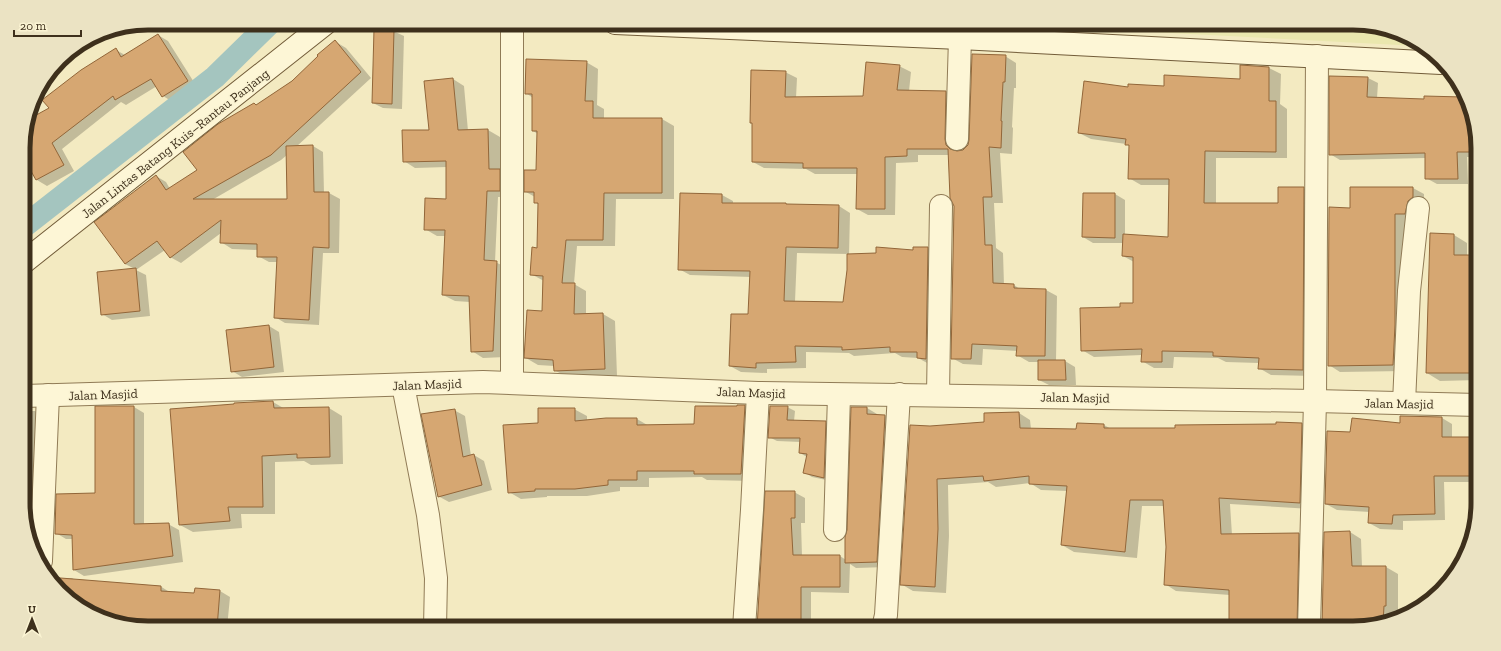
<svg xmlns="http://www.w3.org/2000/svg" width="1501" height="651" font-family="'Zilla Slab',serif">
  <rect width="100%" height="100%" fill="#f3eac1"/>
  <polygon fill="#eae7ae" points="979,23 1353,23 1400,32 1418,46"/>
  <g fill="#0003" fill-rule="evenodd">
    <polygon points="393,31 404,36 402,109 383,108 373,103"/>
    <polygon points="158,35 168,41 197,87 173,102 163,96 157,86 126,105 121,102 62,149 74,171 47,186 37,180 23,155 23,140 28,121 50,109 116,50 125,55"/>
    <path d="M336 42 346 48 371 78 296 147 313 146 323 152 324 193H329L340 199 339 253H323L319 325 285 323 275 317 278 262H269L258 256V250L232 249 221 242V233L181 263 170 257 165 250 136 270 146 275 150 316 112 320 102 314 135 269 125 264 156 176 166 182 170 189 198 171 257 106 292 81ZM287 155 288 200H212L281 160Z"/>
    <polygon points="1005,56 1016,63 1016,88 1014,88 1012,127 1013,128 1012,154 1000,153 1003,203 994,203 996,248 1003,253 1004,285 1014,285 1021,290 1046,290 1057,296 1056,361 1065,361 1075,367 1076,385 1049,385 1039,380 1039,362 1029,362 1017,355 1018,351 983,349 982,365 963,364 952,358 954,206 949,155 918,155 918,162 896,163 895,215 868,215 857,209 858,174 815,174 806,169 764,168 753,162 753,124 751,123 785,72 797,78 796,98 864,97 899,66 911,72 909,91 946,92 957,98 955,146 957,152 964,151 969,146"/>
    <polygon points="586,62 598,69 597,105 604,109 604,119 662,119 674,126 674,199 616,199 615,246 577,246 574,284 586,291 586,315 603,314 615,321 617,376 567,377 554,370 554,366 538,365 526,358 543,313 544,281 531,274 538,249 539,205 535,202 535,197 526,192 537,171 538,134 533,131 533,98 526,93"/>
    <polygon points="1241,66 1269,68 1281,74 1280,104 1287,109 1287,158 1216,158 1216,204 1279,204 1303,188 1315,194 1314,376 1271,375 1259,368 1259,363 1226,362 1218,358 1174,357 1173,368 1154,368 1142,361 1142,355 1094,357 1082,350 1121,308 1134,304 1134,262 1123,256 1124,243 1093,243 1083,237 1115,194 1125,200 1125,235 1169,238 1170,185 1141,185 1129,178 1130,146 1126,144 1091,139 1079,133 1129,88 1165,87 1241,80"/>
    <polygon points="1368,78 1378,83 1377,98 1425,100 1477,132 1477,157 1467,157 1468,184 1437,184 1426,178 1426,158 1340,160 1330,154"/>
    <polygon points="453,79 464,86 468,131 488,130 500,137 500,170 511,176 511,197 498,197 495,262 508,268 505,357 483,358 472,351 470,302 455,301 443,295 446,236 437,236 425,229 447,200 447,167 415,168 404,161 430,131"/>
    <polygon points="1413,188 1424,194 1424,203 1416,219 1406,219 1406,331 1404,371 1340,372 1329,365 1351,209"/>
    <path d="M722 195 733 201V204H786L788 205 839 206 850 213 849 255 914 251 928 248 938 254 929 364 918 358 902 357 895 353 854 356 849 353 806 352V368L767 369V373L741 372 730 366 749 315 751 277 690 275 679 269ZM797 253 848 254V270L844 303 795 302Z"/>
    <polygon points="1454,235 1467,243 1467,256 1477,256 1478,380 1440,381 1427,373"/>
    <polygon points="269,326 279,332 284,372 242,377 232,371"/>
    <polygon points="273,402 285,409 329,408 342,416 343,464 311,465 304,461 275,462 275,514 241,514 242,528 193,532 180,525 235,404"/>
    <polygon points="745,406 757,413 753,481 707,480 702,477 649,478 649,487 620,487 620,491 587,496 547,496 547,497 521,499 509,492 539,424 574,409 587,416 587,420 606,419 637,419 649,426 695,425"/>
    <polygon points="96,407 134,407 144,413 144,525 168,524 179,530 183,562 84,576 74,570 73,539 66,539 56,533 96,494"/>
    <polygon points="787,407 795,411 794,421 825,422 833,427 831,481 812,477 804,472 807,457 800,453 801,442 777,441 769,437"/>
    <polygon points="867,408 877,414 877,415 885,416 895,422 887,567 856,568 850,564 849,593 811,592 811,628 758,628 794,492 805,498 805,523 801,523 802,556 840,556 846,560"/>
    <polygon points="454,410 465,416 471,456 474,455 484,461 492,490 449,502 438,496"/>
    <polygon points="24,411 35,411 45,417 34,543 24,519"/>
    <polygon points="1019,413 1030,420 1031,429 1077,430 1078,424 1104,425 1111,429 1176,429 1302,424 1313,431 1311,509 1230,504 1232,535 1299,534 1310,540 1308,628 1230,628 1230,595 1176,591 1165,584 1167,547 1164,506 1142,506 1137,558 1074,552 1062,545 1068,491 1041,490 1030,483 996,487 988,482 948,485 949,536 946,593 913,591 901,584 930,427 985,423"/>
    <polygon points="1442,418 1452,424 1452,438 1478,438 1478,482 1444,482 1445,520 1403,521 1403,530 1380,529 1369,523 1370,512 1337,510 1326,504 1351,433"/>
    <polygon points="1350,532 1361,539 1362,567 1386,567 1398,574 1398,612 1395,612 1395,621 1393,621 1361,628 1323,628"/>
    <polygon points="48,578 72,578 75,580 160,586 171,593 195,594 220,591 230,597 227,628 148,628 101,619"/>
  </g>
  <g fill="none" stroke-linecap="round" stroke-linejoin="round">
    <polyline stroke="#a4c5bf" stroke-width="23" points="23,227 215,77 270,23"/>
  </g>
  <g fill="#d6a772" stroke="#926639">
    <polygon points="374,29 394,30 392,104 372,103"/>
    <polygon points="158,34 188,81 162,97 151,79 115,100 113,96 52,143 64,165 36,180 23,157 23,140 29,119 49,108 42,100 81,70 116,48 121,57"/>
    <polygon points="335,40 361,72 271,155 193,199 287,199 286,146 313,145 314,192 329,192 329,248 313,247 309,320 274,318 277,257 257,257 257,244 220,243 221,220 170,258 157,241 125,264 94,222 156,175 166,190 197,170 183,152 218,124 254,103 256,105 292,81 318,56 317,55"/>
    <polygon points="972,54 1006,55 1005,82 1003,82 1001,121 1002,121 1001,148 989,147 992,197 983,197 985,245 992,245 993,283 1014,284 1014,288 1046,289 1045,356 1016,356 1017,346 972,344 971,359 951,359 954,206 950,198 948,149 907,149 907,156 885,157 885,209 856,209 857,168 803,168 803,163 752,162 752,123 750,123 751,70 786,71 785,97 863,96 866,62 900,65 897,90 946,91 945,139 946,145 950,149 957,151 963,150 968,145 969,140"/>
    <polygon points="526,59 587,61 585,101 593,101 593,118 662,118 662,193 604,193 603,240 566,240 562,283 575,283 574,314 603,313 605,369 554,371 553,360 524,358 527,310 542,311 543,276 530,275 532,247 537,248 538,203 534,203 534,192 524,192 524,170 536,170 537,131 532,131 532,94 525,94"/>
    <polygon points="1240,65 1269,67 1269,101 1276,101 1276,152 1205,151 1204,203 1278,203 1278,187 1304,187 1303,370 1258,369 1259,358 1213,356 1213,352 1162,351 1162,362 1141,362 1142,349 1081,351 1080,308 1120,307 1120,303 1133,303 1133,257 1122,256 1123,234 1168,237 1169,179 1128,179 1129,145 1125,145 1126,139 1078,133 1084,81 1128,87 1128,84 1164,86 1164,75 1240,79"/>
    <polygon points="1329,76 1368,77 1367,97 1424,99 1424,96 1463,97 1477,132 1477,152 1457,152 1458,179 1425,179 1425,153 1329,155"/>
    <polygon points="453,78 458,130 488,129 489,169 500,169 500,191 487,191 484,260 497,261 493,351 471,352 469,296 442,295 445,230 424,230 425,198 446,199 446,161 403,162 402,130 429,130 424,81"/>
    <polygon points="1350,187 1413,187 1413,197 1408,201 1405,214 1395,214 1395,325 1393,365 1328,366 1329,207 1350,208"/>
    <polygon points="680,193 722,194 722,203 786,203 786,204 839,205 838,248 786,247 784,301 843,302 847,270 847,254 876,253 876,247 913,250 913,247 928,247 926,359 917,358 917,352 890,352 890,347 842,350 842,347 795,346 796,362 756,363 756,368 729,366 731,314 748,314 750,271 678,270"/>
    <polygon points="1083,193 1115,193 1115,238 1082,237"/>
    <polygon points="1430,233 1454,234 1454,255 1477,255 1478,373 1426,373"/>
    <polygon points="136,268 140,311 101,315 97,272"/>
    <polygon points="269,325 274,367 231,372 226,330"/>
    <polygon points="1038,360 1065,360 1066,380 1038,380"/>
    <polygon points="273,401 274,408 329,407 330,457 297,458 297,454 262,456 263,507 228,507 230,521 179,525 170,409 234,404 234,403"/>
    <polygon points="737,405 745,405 741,474 694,474 694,471 637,471 637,480 608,480 608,485 575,489 535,489 535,491 508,493 503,425 538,423 538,408 575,408 575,421 606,418 637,418 637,425 694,424 695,406 737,406"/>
    <polygon points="95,406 134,406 134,524 169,523 173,556 73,570 72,535 55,534 56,494 95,493"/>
    <polygon points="770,406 788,406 787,420 826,421 824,478 803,473 807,454 799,453 800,438 768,438"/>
    <polygon points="851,407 867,407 867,414 885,415 877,562 845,563 845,537 847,530"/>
    <polygon points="455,409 463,457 474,454 482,485 438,497 421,414"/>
    <polygon points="1019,412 1020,428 1076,429 1077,423 1104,424 1104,428 1175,428 1175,425 1276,424 1276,422 1302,423 1300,503 1219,498 1221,534 1299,533 1297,628 1229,628 1229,590 1164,585 1166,547 1163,500 1130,500 1125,552 1061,545 1067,486 1029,484 1029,476 984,481 983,476 937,479 938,529 935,587 900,585 910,425 930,426 984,422 984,413"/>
    <polygon points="1400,416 1442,417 1442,437 1478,437 1478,476 1434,476 1435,514 1393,515 1392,524 1368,523 1369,507 1325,504 1327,431 1350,432 1352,418 1400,423"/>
    <polygon points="765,491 795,491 795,518 791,518 793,555 840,555 840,587 801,587 801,628 757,628"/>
    <polygon points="24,495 31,495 30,532 24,519"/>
    <polygon points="1350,531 1352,566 1386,566 1386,606 1384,606 1383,623 1361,628 1322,628 1324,532"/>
    <polygon points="48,577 161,586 161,591 194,593 195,588 220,590 217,628 148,628 100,619"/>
  </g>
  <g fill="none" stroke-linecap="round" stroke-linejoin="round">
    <g stroke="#907b56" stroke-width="24">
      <g id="street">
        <polyline points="512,23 512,383"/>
        <polyline points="957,139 960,38"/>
        <polyline points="403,385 428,515 436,578 435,628"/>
        <polyline points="938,395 941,206"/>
        <polyline points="24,396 483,382 758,393 1315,401 1478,405"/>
        <polyline points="1404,403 1409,291 1418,208"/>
        <polyline points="835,530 839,395"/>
        <polyline points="41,561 48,395"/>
        <polyline points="744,628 752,510 758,393"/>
        <polyline points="883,628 886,615 899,394"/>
        <polyline points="1309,628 1315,401 1317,56"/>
      </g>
    </g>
    <g stroke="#725c39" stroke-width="24">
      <g id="secondary">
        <polyline points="615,23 960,38 1441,63"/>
        <polyline points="24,262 326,23"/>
      </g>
    </g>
    <use href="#street" stroke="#fdf6d6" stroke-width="22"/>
    <use href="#secondary" stroke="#fdf6d6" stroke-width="22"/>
  </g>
  <g text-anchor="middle" stroke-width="3" stroke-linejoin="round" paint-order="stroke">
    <g font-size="13" fill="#3e301c" stroke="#faf3d2">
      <text transform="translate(175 143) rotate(-38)" y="5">Jalan Lintas Batang Kuis–Rantau Panjang</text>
      <text transform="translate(427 384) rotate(-2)" y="5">Jalan Masjid</text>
      <text transform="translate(751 392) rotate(2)" y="5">Jalan Masjid</text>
      <text transform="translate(103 394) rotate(-2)" y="5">Jalan Masjid</text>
      <text transform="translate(1075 397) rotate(1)" y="5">Jalan Masjid</text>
      <text transform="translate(1399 403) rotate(1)" y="5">Jalan Masjid</text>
    </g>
  </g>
  <path d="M0 0H1501V651H0ZM148 30H1353A118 118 0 0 1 1471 148V503A118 118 0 0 1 1353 621H148A118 118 0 0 1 30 503V148A118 118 0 0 1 148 30Z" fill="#ebe3c3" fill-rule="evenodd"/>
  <path fill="none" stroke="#3e301c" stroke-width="5" d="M148 30H1353A118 118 0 0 1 1471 148V503A118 118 0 0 1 1353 621H148A118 118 0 0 1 30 503V148A118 118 0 0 1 148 30Z"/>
  <g transform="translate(32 619)" stroke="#faf3d2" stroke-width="3" paint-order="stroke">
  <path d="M0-3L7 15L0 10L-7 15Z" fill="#3e301c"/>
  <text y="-6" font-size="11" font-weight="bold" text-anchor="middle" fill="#3e301c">U</text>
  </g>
  <path d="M14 30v6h67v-6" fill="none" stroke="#3e301c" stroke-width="2"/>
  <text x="20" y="30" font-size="12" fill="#3e301c" stroke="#faf3d2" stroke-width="3" paint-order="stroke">20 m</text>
</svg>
